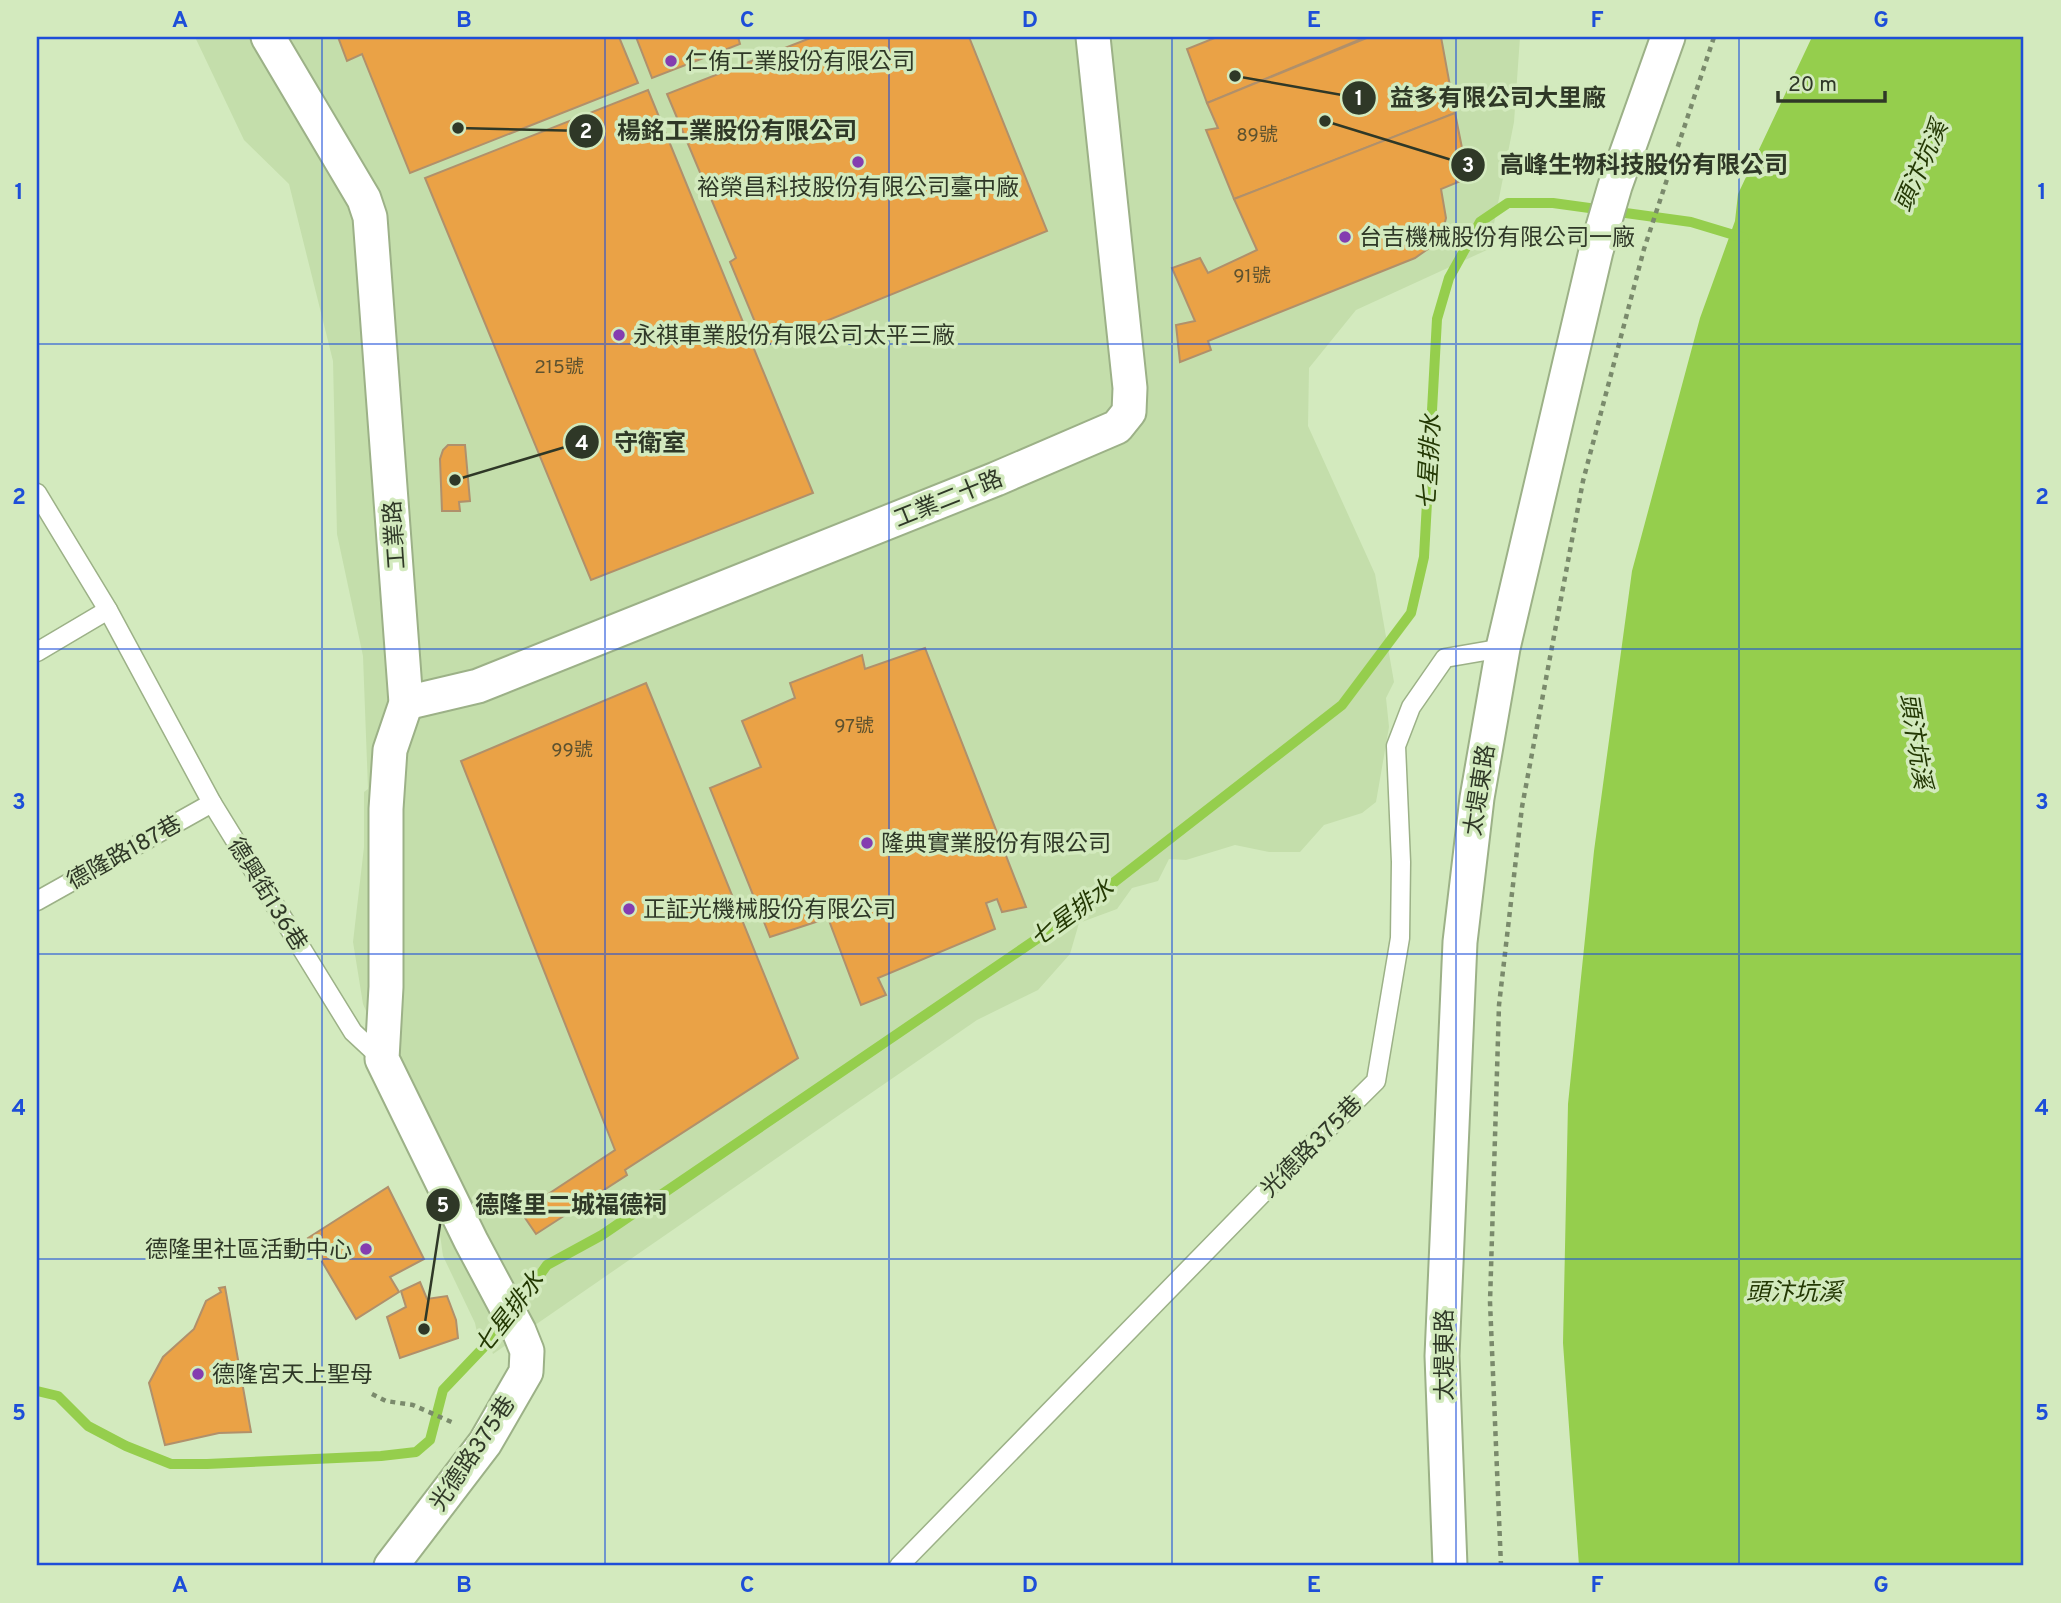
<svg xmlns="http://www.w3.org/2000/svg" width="2061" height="1603" font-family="Overpass,'Noto Sans TC',sans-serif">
  <rect width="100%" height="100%" fill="#d3eabe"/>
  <polygon fill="#c4deab" points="195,37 1520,37 1514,122 1489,249 1356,310 1309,368 1308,426 1375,574 1394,682 1386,698 1389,727 1376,802 1362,813 1324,825 1300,852 1269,852 1235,845 1186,860 1169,859 1158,881 1132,888 1117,909 1079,923 1070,954 1038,990 977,1020 493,1354 491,1348 488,1351 480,1346 475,1323 443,1256 429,1155 363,1004 353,942 364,847 364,792 368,789 363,656 337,534 333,361 289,184 244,140"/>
  <polygon fill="#95ce4d" points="1812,37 2024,37 2024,1566 1579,1566 1563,1343 1568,1104 1594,851 1632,571 1700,318 1735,221 1738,194"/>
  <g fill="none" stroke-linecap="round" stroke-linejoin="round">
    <polyline stroke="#95ce4d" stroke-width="10" points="37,1391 58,1396 88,1426 126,1446 171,1464 207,1464 381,1456 416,1452 430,1440 443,1390 502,1328 547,1265 602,1235 1072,915 1342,705 1411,613 1424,557 1437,319 1449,278 1480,222 1508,203 1553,203 1691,222 1744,238"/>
  </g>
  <g fill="#eaa246" stroke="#b0906b" stroke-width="2">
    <polygon points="338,37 619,37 638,83 410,173 362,54 347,61"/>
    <polygon points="636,37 738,37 740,44 652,78"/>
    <polygon points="813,37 969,37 1047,231 765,346 730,262 736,258 667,94"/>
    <polygon points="1217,37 1366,37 1207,103 1187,49"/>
    <polygon points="1369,37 1441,37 1455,113 1234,199 1206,130 1218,128 1207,103"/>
    <polygon points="648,90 813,493 591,580 425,178"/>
    <polygon points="1455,113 1468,178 1441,189 1446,218 1443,230 1435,244 1415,258 1208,341 1211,350 1180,362 1176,325 1195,321 1172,268 1200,258 1208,273 1257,250 1234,199"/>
    <polygon points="448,445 465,445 470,501 459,502 460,511 442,511 440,459 443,450"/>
    <polygon points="925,648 1026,907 1002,912 997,899 986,903 995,929 878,978 886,995 861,1005 828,918 770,937 710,788 761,767 742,721 795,698 790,683 862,655 865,669"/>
    <polygon points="646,683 798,1058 625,1170 627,1175 536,1234 521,1212 615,1150 461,761"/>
    <polygon points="388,1187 424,1259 390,1277 399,1292 356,1319 308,1238"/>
    <polygon points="420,1282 427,1299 447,1296 456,1320 458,1338 400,1358 387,1317 406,1307 401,1291"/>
    <polygon points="225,1287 251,1432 219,1433 165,1445 149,1383 163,1357 194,1329 206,1301 221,1292 219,1288"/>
  </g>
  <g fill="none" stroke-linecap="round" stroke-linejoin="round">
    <g stroke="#9cb187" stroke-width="21">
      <g id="service">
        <polyline points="37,493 108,610 212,803 353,1032 382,1059"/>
        <polyline points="37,652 108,610"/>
        <polyline points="37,901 212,803"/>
        <polyline points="899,1566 1265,1191 1376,1081 1400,938 1401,862 1396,746 1411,707 1445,658 1503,648"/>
      </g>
    </g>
    <g stroke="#9cb187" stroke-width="37">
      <g id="minor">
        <polyline points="268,37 364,199 370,217 406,703 390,750 386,809 386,987 382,1059 471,1241 519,1331 527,1351 526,1372 485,1443 391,1566"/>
        <polyline points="406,703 478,686 996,479 1117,427 1129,412 1130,388 1093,37"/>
        <polyline points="1450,1566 1442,1356 1460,942 1477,798 1503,648 1596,251 1615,186 1668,37"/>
      </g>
    </g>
    <g stroke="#7a8a6c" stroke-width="4.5" stroke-dasharray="5 5" stroke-linecap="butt">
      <polyline points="372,1394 386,1401 413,1405 456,1424"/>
      <polyline points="1501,1566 1490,1302 1499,1005 1522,807 1583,481 1644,249 1714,37"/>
    </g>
    <use href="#service" stroke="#fff" stroke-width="18"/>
    <use href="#minor" stroke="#fff" stroke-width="33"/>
  </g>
  <path fill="none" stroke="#1d4ed8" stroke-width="2" stroke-opacity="0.55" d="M322 37V1566M605 37V1566M889 37V1566M1172 37V1566M1456 37V1566M1739 37V1566M37 344H2024M37 649H2024M37 954H2024M37 1259H2024"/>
  <g fill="#843db0" stroke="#d3eabe" stroke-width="2.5">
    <circle cx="671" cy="61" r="7"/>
    <circle cx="858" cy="162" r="7"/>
    <circle cx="1345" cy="237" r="7"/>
    <circle cx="619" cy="335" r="7"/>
    <circle cx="867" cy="843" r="7"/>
    <circle cx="629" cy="909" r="7"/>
    <circle cx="366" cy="1249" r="7"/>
    <circle cx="198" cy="1374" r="7"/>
  </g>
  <g text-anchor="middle" stroke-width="7" stroke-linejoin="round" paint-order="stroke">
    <g font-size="19" fill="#5e522f">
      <text x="1257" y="141">89號</text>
      <text x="1252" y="282">91號</text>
      <text x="559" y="373">215號</text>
      <text x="854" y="732">97號</text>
      <text x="572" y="756">99號</text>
    </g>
    <g font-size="23" fill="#2f3827" stroke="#d3eabe" text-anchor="start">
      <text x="685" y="69">仁侑工業股份有限公司</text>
      <text x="858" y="195" text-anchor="middle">裕榮昌科技股份有限公司臺中廠</text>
      <text x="1359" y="245">台吉機械股份有限公司一廠</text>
      <text x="633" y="343">永祺車業股份有限公司太平三廠</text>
      <text x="881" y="851">隆典實業股份有限公司</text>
      <text x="643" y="917">正証光機械股份有限公司</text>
      <text x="352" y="1257" text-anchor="end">德隆里社區活動中心</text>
      <text x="212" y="1382">德隆宮天上聖母</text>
    </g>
    <g font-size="23" fill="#2f3827" stroke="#d3eabe">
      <text transform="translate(948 498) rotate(-22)" y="8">工業二十路</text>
      <text transform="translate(394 535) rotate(-94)" y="8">工業路</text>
      <text transform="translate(1479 790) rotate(-81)" y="8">太堤東路</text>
      <text transform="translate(124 852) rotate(-29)" y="8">德隆路187巷</text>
      <text transform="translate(268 894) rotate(58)" y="8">德興街136巷</text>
      <text transform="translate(1311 1146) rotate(-45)" y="8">光德路375巷</text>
      <text transform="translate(1444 1355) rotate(-90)" y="8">太堤東路</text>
      <text transform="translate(472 1453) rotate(-56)" y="8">光德路375巷</text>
    </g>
    <g font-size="24" font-style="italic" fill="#233803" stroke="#d3eabe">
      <text transform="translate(1921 166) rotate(-66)" y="8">頭汴坑溪</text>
      <text transform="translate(1429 462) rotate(-87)" y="8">七星排水</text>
      <text transform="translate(1916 741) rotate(81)" y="8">頭汴坑溪</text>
      <text transform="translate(1072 913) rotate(-36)" y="8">七星排水</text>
      <text x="1794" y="1300">頭汴坑溪</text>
      <text transform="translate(509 1313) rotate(-52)" y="8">七星排水</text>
    </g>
  </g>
  <path fill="none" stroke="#2f3827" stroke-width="2.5" d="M1235 76L1359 98M458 128L586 131M1325 121L1468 165M455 480L582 442M424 1329L443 1205"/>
  <g fill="#2f3827" stroke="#d3eabe" stroke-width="2.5">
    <circle cx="1235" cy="76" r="7"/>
    <circle cx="458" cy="128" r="7"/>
    <circle cx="1325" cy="121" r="7"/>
    <circle cx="455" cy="480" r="7"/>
    <circle cx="424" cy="1329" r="7"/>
    <circle cx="1359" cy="98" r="18"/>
    <circle cx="586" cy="131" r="18"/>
    <circle cx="1468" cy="165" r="18"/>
    <circle cx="582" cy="442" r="18"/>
    <circle cx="443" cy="1205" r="18"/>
  </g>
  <g font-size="21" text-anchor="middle" font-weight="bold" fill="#fff">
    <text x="1359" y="105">1</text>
    <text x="586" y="138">2</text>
    <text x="1468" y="172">3</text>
    <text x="582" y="450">4</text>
    <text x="443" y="1212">5</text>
  </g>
  <g font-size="24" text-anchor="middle" font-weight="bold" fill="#2f3827" stroke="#d3eabe" stroke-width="7" stroke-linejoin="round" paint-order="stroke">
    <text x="1498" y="106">益多有限公司大里廠</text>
    <text x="737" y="139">楊銘工業股份有限公司</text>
    <text x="1644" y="173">高峰生物科技股份有限公司</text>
    <text x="650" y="451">守衛室</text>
    <text x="571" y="1213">德隆里二城福德祠</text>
  </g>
  <rect width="2061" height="1603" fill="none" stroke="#d3eabe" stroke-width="77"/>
  <path d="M1778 91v10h107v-10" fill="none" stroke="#2f3827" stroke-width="3.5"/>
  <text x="1788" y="91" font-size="21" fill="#2f3827" stroke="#d3eabe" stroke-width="5" paint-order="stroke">20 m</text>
  <rect x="38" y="38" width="1984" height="1526" fill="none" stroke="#1d4ed8" stroke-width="2.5"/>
  <g font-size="23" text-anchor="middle" font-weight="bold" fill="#1d4ed8">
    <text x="180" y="27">A</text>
    <text x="464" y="27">B</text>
    <text x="747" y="27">C</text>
    <text x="1030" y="27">D</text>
    <text x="1314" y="27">E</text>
    <text x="1597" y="27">F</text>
    <text x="1881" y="27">G</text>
    <text x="19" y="199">1</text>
    <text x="2042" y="199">1</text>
    <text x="19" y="504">2</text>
    <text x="2042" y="504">2</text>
    <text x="19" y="809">3</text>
    <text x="2042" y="809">3</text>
    <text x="19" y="1115">4</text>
    <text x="2042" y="1115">4</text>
    <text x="19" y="1420">5</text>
    <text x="2042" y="1420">5</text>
    <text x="180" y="1592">A</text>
    <text x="464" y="1592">B</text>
    <text x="747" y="1592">C</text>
    <text x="1030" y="1592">D</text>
    <text x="1314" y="1592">E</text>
    <text x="1597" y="1592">F</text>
    <text x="1881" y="1592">G</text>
  </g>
</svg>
